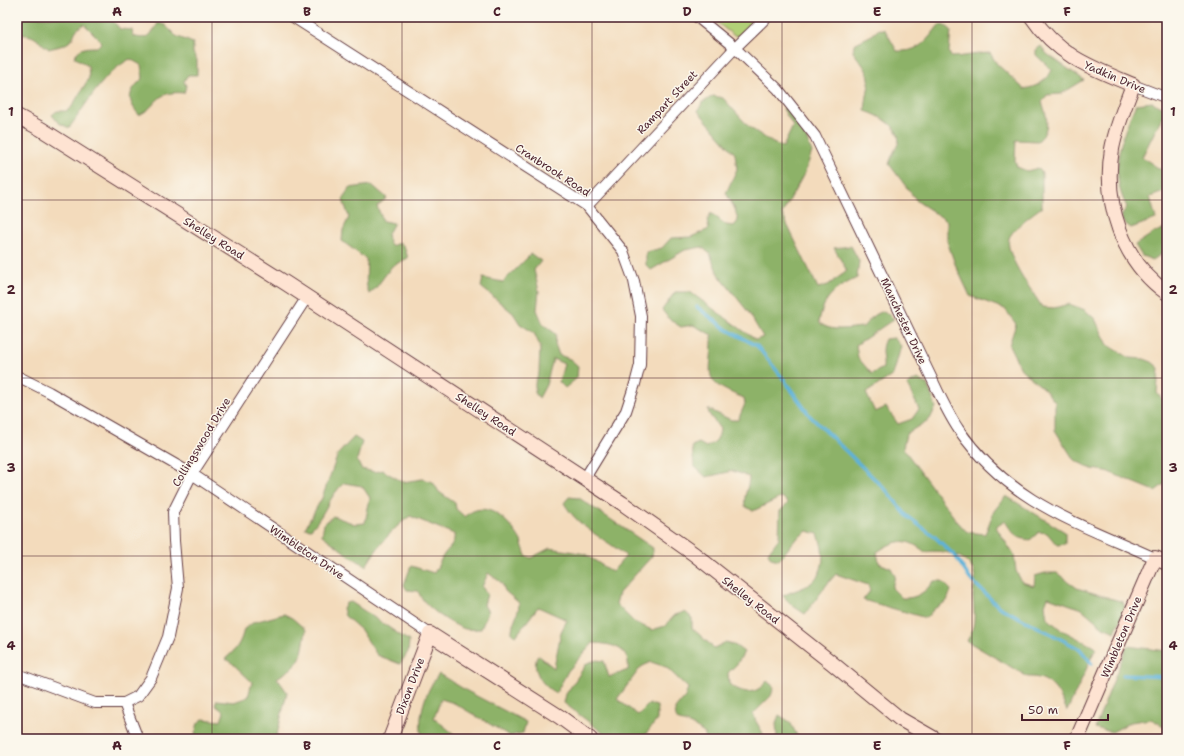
<svg xmlns="http://www.w3.org/2000/svg" width="1184" height="756" font-family="'Shantell Sans',sans-serif">
  <rect width="100%" height="100%" fill="#fbf7ec"/>
  <filter id="ink" filterUnits="userSpaceOnUse"><feTurbulence type="fractalNoise" baseFrequency=".025" numOctaves="2"/><feDisplacementMap in="SourceGraphic" scale="8" xChannelSelector="R" yChannelSelector="G"/><feConvolveMatrix kernelMatrix="1 2 1 2 8 2 1 2 1" color-interpolation-filters="sRGB"/></filter>
  <filter id="wash" filterUnits="userSpaceOnUse"><feTurbulence type="fractalNoise" baseFrequency=".012" numOctaves="4" result="noise"/><feDisplacementMap in="SourceGraphic" scale="16" xChannelSelector="R" yChannelSelector="G"/><feGaussianBlur stdDeviation="0.9" result="paint"/><feColorMatrix in="noise" values="0 0 0 0 0 0 0 0 0 0 0 0 0 0 0 0 0 1.4 0 .05"/><feComposite in="paint" operator="in"/></filter>
  <g filter="url(#wash)">
    <rect width="100%" height="100%" fill="#f3dbbc"/>
    <polygon fill="#b2d077" stroke="#7e7851" points="710,17 760,17 738,36 733,35"/>
    <g fill="#8db268" stroke="#6c684a">
      <path d="M17 17H113V21L120 29 132 30 133 36C147 41 152 35 158 23L165 25 176 36 193 43V53L197 60V75H188L184 81 186 86 184 93C154 90 159 106 139 115 126 99 128 92 143 78L141 65 130 59C103 73 87 104 69 128L59 123 52 115 57 111H66L71 108 89 78 88 66 74 57C79 47 87 47 97 47L102 42 84 24C71 32 77 34 70 41 65 46 55 47 49 49 36 40 35 33 17 35Z"/>
      <path d="M939 25 946 26 951 30 949 52 951 57C965 57 977 53 990 53L997 64 1024 89C1036 87 1046 82 1052 70L1036 55V50L1041 46 1047 54 1084 80 1061 94 1047 95 1042 102C1047 116 1051 129 1038 141L1016 140 1015 160 1017 167 1027 171 1038 168 1042 173V207C1031 215 1018 224 1010 236 1001 251 1034 293 1042 307L1054 308 1069 304 1085 310 1095 319 1108 345 1130 358 1144 359 1152 362 1159 368 1157 393 1167 405V482L1155 491 1106 471 1092 469 1074 460 1055 430V402L1045 390 1021 369 1009 345 1016 324 1005 309 970 296 955 264 947 241V221L917 201 889 164C891 157 895 150 898 144 903 127 878 115 865 111 868 76 877 82 853 52L854 44 872 35 879 29 885 30 897 51C920 52 926 41 939 25Z"/>
      <path d="M713 96 723 98 749 127 773 143 783 147 793 126 783 109 786 106 800 123 812 152 805 172 782 214 818 288 828 285 847 271 834 248 851 246 859 261 857 278C834 289 824 296 819 322 830 333 849 328 863 327L874 315 884 311 894 319 856 345 858 358 872 374 883 368C884 355 879 352 885 339L894 338 901 346 893 375 866 393 875 412 886 407 898 424 912 419 919 409 907 385 917 379 927 384 936 407 930 419 906 434 903 448 956 520 967 532 985 534 994 511 1006 496 1065 532V544L1057 545 1047 533 1039 532 1030 540C1016 539 1012 532 1005 521L996 527 1014 555 1016 571 1022 582 1034 586 1035 576 1045 573H1057L1077 588 1123 602 1125 609 1115 632 1103 627 1082 609 1048 597 1045 605 1047 618 1060 629 1096 648 1067 711C1059 692 1051 676 1028 677L967 641C977 624 974 614 973 596 973 589 976 583 975 577 972 555 944 549 925 552 906 537 897 539 877 552L879 563 891 568 895 576 892 588 902 598C917 599 925 592 934 581H942L951 590 947 601 934 609 926 618 863 600 870 591 868 585 836 574C824 586 816 601 805 614L793 606 783 596C791 591 806 588 811 583 827 570 824 550 818 534L807 531 795 540 779 560 771 558 768 553 779 538 780 511 788 503 782 497 753 511 745 506C743 496 749 487 749 477L733 471 706 477 694 466 692 446 699 443 706 447C715 443 719 439 720 429L709 414 708 409 731 420H738L745 404 744 398C697 380 713 376 712 335L693 325 681 327 670 320 662 310 675 292H690L756 340 763 337 749 313 718 274 710 254 702 247 685 250 651 270 646 265V252L662 248 671 238 691 237 709 229 707 221 711 213 726 225 734 226 738 221 735 209 726 193 737 169 735 154 698 111 702 103Z"/>
      <path d="M1152 102 1166 109 1142 157 1167 174V191L1150 197 1156 219 1131 228 1122 221V214L1127 207C1108 172 1121 137 1136 104Z"/>
      <path d="M372 185 387 198 377 206 383 221 394 223 387 235 391 246 399 243 404 246 408 258 392 266 375 289 369 294C364 282 368 272 366 259L342 241 343 230 349 217 343 200 349 188Z"/>
      <polygon points="1167,228 1167,250 1153,260 1142,256 1135,245 1155,232"/>
      <polygon points="531,254 541,261 534,270 539,291 537,310 543,324 556,334 555,344 559,355 570,359 578,366 577,378 565,388 559,382 564,364 553,359 546,385 539,398 535,393 535,383 539,373 540,346 534,333 520,324 513,313 481,287 483,278 503,282"/>
      <path d="M354 437 362 442 357 460 361 469 375 472 382 470 403 482 422 479 433 482 439 492 455 503 456 509 465 517C485 496 511 522 521 541 523 546 524 551 526 556L531 558 550 548 585 554 612 572 626 556C605 538 579 529 564 503L569 497 579 498 653 548 652 556 619 593 616 604 634 622 652 630 665 626 675 615 685 612 692 618V628L714 648 726 642 736 646 744 652 737 664 728 673 729 684C743 694 755 696 767 681L774 687 771 696 753 714C756 724 762 729 765 739H705V734C701 731 696 727 691 725 679 719 676 725 675 709L685 697 688 688 666 667 651 662 641 667 617 699 638 715 649 704 657 706V720L642 739H611L564 703 566 694 587 663 597 660 604 661 609 677 628 670C631 646 610 644 593 643L568 671 556 693C543 687 530 669 538 655L554 668 561 632 567 620 538 607 516 636 512 634C511 623 519 615 519 603L505 591 502 583 488 573 482 587 487 594 484 605 488 612 481 629C476 629 470 630 465 629 450 624 423 606 418 591L407 590 404 585 411 566 434 573C438 567 441 558 445 553 451 546 455 544 454 534L410 516C391 530 378 546 366 566L347 554 322 535 324 524 333 516 355 524 365 523 370 498 362 486 344 483C329 496 325 515 311 529L305 528 322 498 338 454Z"/>
      <polygon points="351,602 409,641 408,652 400,664 377,655 361,630 345,616 343,608 346,603"/>
      <path d="M284 614 292 618 306 630C301 660 303 662 277 678L287 692 276 739H199L195 734 198 723 203 719 221 721 224 712 215 705 217 700 234 702 248 697 252 682 232 663 225 659C236 650 241 643 244 629L254 622Z"/>
      <polygon points="1127,646 1167,651 1167,728 1151,719 1131,722 1112,732 1095,728"/>
      <path d="M439 674 467 691 526 722 523 733 510 736 454 703 441 699 434 718 460 739H417L422 736C417 717 426 689 439 674Z"/>
      <polygon points="779,715 790,722 799,739 773,739 777,736 776,723"/>
    </g>
    <g fill="none" stroke-linecap="round" stroke-linejoin="round">
      <g stroke="#5db2d9" stroke-width="3.5">
        <polyline points="697,307 726,329 757,346 782,377 810,416 887,491 907,516 935,537 956,557 970,579 999,607 1080,649 1092,664"/>
        <polyline points="1123,675 1167,677"/>
      </g>
    </g>
  </g>
  <g filter="url(#ink)">
    <g fill="none" stroke-linecap="round" stroke-linejoin="round">
      <g stroke="#633b41" stroke-width="12">
        <g id="street">
          <polyline points="293,17 587,206 623,251 634,281 641,316 640,365 635,384 626,411 585,478"/>
          <path d="M697 17 735 48 778 89 815 136 932 379C940 396 948 414 959 430 1010 503 1078 523 1155 558"/>
          <polyline points="1133,85 1167,98"/>
          <polyline points="587,206 735,48 767,17"/>
          <polyline points="17,376 49,392 192,474 430,634"/>
          <polyline points="17,674 95,703 124,703 138,696 151,678 168,637 178,588 174,541 173,512 192,474 307,297"/>
          <polyline points="124,703 138,739"/>
        </g>
      </g>
      <g stroke="#633b41" stroke-width="16">
        <g id="secondary">
          <path d="M1032 17C1058 56 1092 68 1133 85 1125 106 1116 127 1112 149 1103 203 1122 261 1167 293"/>
          <polyline points="17,116 41,129 287,284 622,503 694,554 832,663 900,719 935,739"/>
          <polyline points="390,739 430,634 560,717 590,739"/>
          <polyline points="1077,739 1155,558 1167,563"/>
        </g>
      </g>
      <use href="#street" stroke="#fff" stroke-width="10"/>
      <use href="#secondary" stroke="#fee3d2" stroke-width="14"/>
    </g>
  </g>
  <path fill="none" stroke="#4a1f2b" stroke-width="1" stroke-opacity="0.55" d="M212 17V739M402 17V739M592 17V739M782 17V739M972 17V739M17 200H1167M17 378H1167M17 556H1167"/>
  <g text-anchor="middle" stroke-width="3" stroke-linejoin="round" paint-order="stroke">
    <g font-size="11" fill="#4a1f2b" stroke="#fbf7ec">
      <text transform="translate(1115 77) rotate(23)" y="4">Yadkin Drive</text>
      <text transform="translate(667 102) rotate(-47)" y="4">Rampart Street</text>
      <text transform="translate(553 170) rotate(33)" y="4">Cranbrook Road</text>
      <text transform="translate(214 238) rotate(32)" y="4">Shelley Road</text>
      <text transform="translate(904 321) rotate(65)" y="4">Manchester Drive</text>
      <text transform="translate(486 414) rotate(33)" y="4">Shelley Road</text>
      <text transform="translate(201 442) rotate(-59)" y="4">Collingswood Drive</text>
      <text transform="translate(307 552) rotate(34)" y="4">Wimbleton Drive</text>
      <text transform="translate(751 600) rotate(38)" y="4">Shelley Road</text>
      <text transform="translate(1121 637) rotate(-67)" y="4">Wimbleton Drive</text>
      <text transform="translate(410 686) rotate(-69)" y="4">Dixon Drive</text>
    </g>
  </g>
  <rect width="1184" height="756" fill="none" stroke="#fbf7ec" stroke-width="44"/>
  <path d="M1022 714v6h86v-6" fill="none" stroke="#4a1f2b" stroke-width="2"/>
  <text x="1028" y="714" font-size="12" fill="#4a1f2b" stroke="#fbf7ec" stroke-width="3" paint-order="stroke">50 m</text>
  <rect x="22" y="22" width="1140" height="712" fill="none" stroke="#4a1f2b" stroke-width="1.5"/>
  <g font-size="13" text-anchor="middle" font-weight="bold" fill="#4a1f2b">
    <text x="117" y="16">A</text>
    <text x="307" y="16">B</text>
    <text x="497" y="16">C</text>
    <text x="687" y="16">D</text>
    <text x="877" y="16">E</text>
    <text x="1067" y="16">F</text>
    <text x="11" y="116">1</text>
    <text x="1173" y="116">1</text>
    <text x="11" y="294">2</text>
    <text x="1173" y="294">2</text>
    <text x="11" y="472">3</text>
    <text x="1173" y="472">3</text>
    <text x="11" y="650">4</text>
    <text x="1173" y="650">4</text>
    <text x="117" y="750">A</text>
    <text x="307" y="750">B</text>
    <text x="497" y="750">C</text>
    <text x="687" y="750">D</text>
    <text x="877" y="750">E</text>
    <text x="1067" y="750">F</text>
  </g>
</svg>
